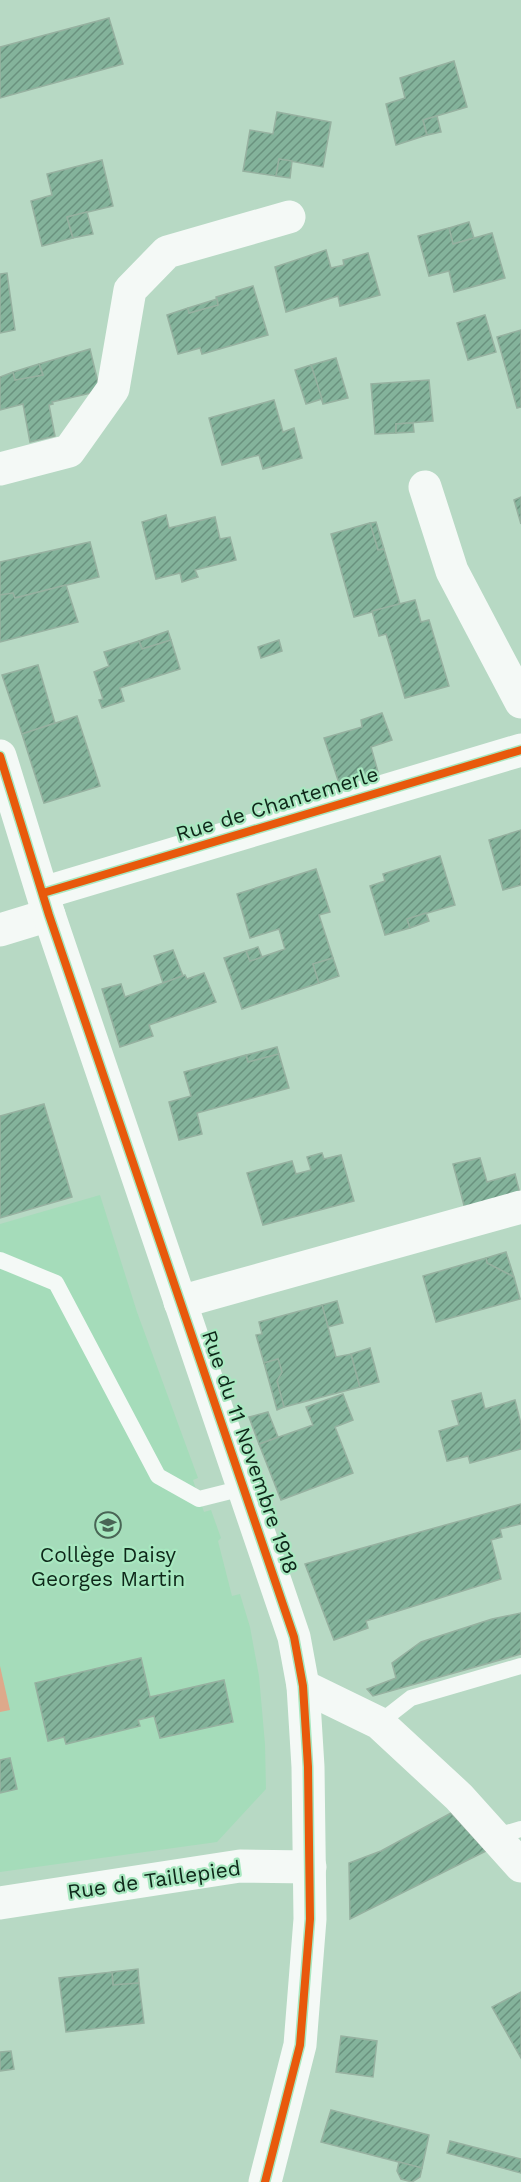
<svg xmlns="http://www.w3.org/2000/svg" width="521" height="2182" font-family="'Work Sans',sans-serif">
  <defs>
    <pattern id="building-hatch" width="6" height="6" patternUnits="userSpaceOnUse" patternTransform="scale(1.5)"><rect width="6" height="6" fill="#84b39b"/><path d="M-1 1l2-2M0 6l6-6M5 7l2-2" fill="none" stroke="#6a927e"/></pattern>
  </defs>
  <rect width="100%" height="100%" fill="#b7d9c4"/>
  <polygon fill="#a5dcba" points="100,1195 137,1312 198,1478 193,1480 195,1486 204,1512 211,1510 221,1538 218,1541 232,1596 240,1594 250,1627 259,1676 265,1744 266,1789 217,1842 0,1872 0,1224"/>
  <polygon fill="#dea98b" points="0,1666 10,1710 0,1712"/>
  <g fill="url(#building-hatch)" stroke="#96b1a0" stroke-width="1.5">
    <polygon points="109,18 123,64 0,98 0,47"/>
    <polygon points="454,61 467,107 423,120 427,135 396,145 386,104 405,98 400,78"/>
    <polygon points="277,112 331,122 323,167 279,159 276,176 243,171 250,130 273,134"/>
    <polygon points="437,116 441,132 427,135 423,120"/>
    <polygon points="279,159 292,161 290,178 276,176"/>
    <polygon points="102,160 113,206 67,217 73,238 42,246 31,201 52,195 47,174"/>
    <polygon points="87,212 93,234 73,238 67,217"/>
    <polygon points="469,222 474,238 453,244 449,228"/>
    <polygon points="449,228 453,244 492,233 505,278 454,292 449,271 429,276 418,236"/>
    <polygon points="326,250 331,268 344,265 343,260 368,253 380,295 340,306 338,296 286,312 275,267"/>
    <polygon points="7,273 15,330 0,333 0,274"/>
    <polygon points="253,286 268,335 202,354 200,348 178,354 167,315 188,308 189,313 218,305 216,297"/>
    <polygon points="217,299 218,305 189,313 188,308"/>
    <polygon points="485,315 496,352 468,360 457,323"/>
    <polygon points="521,330 521,407 517,408 497,337"/>
    <polygon points="90,349 100,391 52,402 53,404 49,405 55,436 30,442 23,404 0,410 0,377 13,372 15,380 43,375 39,364"/>
    <polygon points="336,358 348,398 323,404 311,365"/>
    <polygon points="39,364 43,375 15,380 13,372"/>
    <polygon points="311,365 322,399 306,404 295,370"/>
    <polygon points="429,380 433,421 396,424 396,433 375,434 371,384"/>
    <polygon points="274,400 283,432 294,428 302,458 263,469 259,455 222,465 209,418"/>
    <polygon points="413,423 414,432 396,433 396,424"/>
    <polygon points="521,497 521,524 514,500"/>
    <polygon points="166,515 169,528 215,517 220,539 230,537 236,560 195,570 198,577 182,582 180,573 156,579 142,522"/>
    <polygon points="376,522 384,549 378,550 370,523"/>
    <polygon points="370,523 378,550 384,549 400,604 354,617 331,534"/>
    <polygon points="90,542 99,577 15,598 13,593 0,595 0,562"/>
    <polygon points="66,585 78,622 0,642 0,595 13,593 15,598"/>
    <polygon points="415,600 421,622 429,620 449,686 405,698 386,634 379,636 372,611"/>
    <polygon points="168,631 171,640 142,649 139,641"/>
    <polygon points="171,640 180,669 120,688 124,701 102,708 99,700 103,699 94,672 109,666 104,652 139,641 142,649"/>
    <polygon points="279,640 282,651 261,658 258,647"/>
    <polygon points="38,665 55,723 22,734 2,675"/>
    <polygon points="382,713 392,740 371,747 378,772 339,783 324,738 362,727 361,720"/>
    <polygon points="77,716 100,786 44,803 22,734"/>
    <polygon points="521,830 521,885 503,890 489,840"/>
    <polygon points="440,856 455,905 407,919 410,928 385,935 370,886 385,881 383,874"/>
    <polygon points="316,869 330,912 319,915 333,958 313,964 319,983 242,1009 224,958 246,951 250,961 285,949 279,929 250,938 237,894"/>
    <polygon points="426,913 429,921 410,928 407,919"/>
    <polygon points="258,947 262,957 250,961 246,951"/>
    <polygon points="173,950 183,976 163,983 154,956"/>
    <polygon points="333,958 339,976 319,983 313,964"/>
    <polygon points="204,973 216,1002 149,1025 153,1036 120,1047 102,989 121,984 125,997 185,975 187,979"/>
    <polygon points="277,1047 279,1054 248,1062 246,1055"/>
    <polygon points="279,1054 289,1088 197,1113 202,1134 179,1140 169,1102 191,1096 184,1072 246,1055 248,1062"/>
    <polygon points="44,1104 72,1197 0,1218 0,1116"/>
    <polygon points="322,1153 324,1159 341,1155 354,1201 263,1225 247,1173 292,1161 296,1174 311,1170 307,1157"/>
    <polygon points="480,1158 487,1182 515,1174 520,1194 465,1209 453,1164"/>
    <polygon points="506,1252 514,1277 487,1263 486,1258"/>
    <polygon points="486,1258 487,1263 514,1277 520,1299 436,1322 423,1276"/>
    <polygon points="337,1301 343,1323 328,1327 322,1305"/>
    <polygon points="322,1305 336,1357 351,1354 360,1387 284,1407 277,1381 282,1372 278,1359 264,1363 256,1335 262,1334 259,1322"/>
    <polygon points="370,1348 379,1382 360,1387 351,1354"/>
    <polygon points="278,1359 282,1372 277,1381 284,1407 277,1410 264,1363"/>
    <polygon points="481,1393 485,1409 515,1400 521,1424 521,1449 470,1463 468,1456 447,1461 439,1431 459,1425 452,1401"/>
    <polygon points="343,1394 353,1420 335,1427 353,1473 281,1500 259,1444 313,1425 306,1407"/>
    <polygon points="268,1412 278,1437 259,1444 249,1417"/>
    <polygon points="521,1504 521,1524 500,1529 502,1537 491,1540 501,1579 366,1621 368,1628 334,1640 305,1564"/>
    <polygon points="521,1613 521,1654 373,1696 367,1689 396,1678 392,1663 421,1642 492,1619"/>
    <polygon points="141,1658 150,1697 224,1680 233,1722 160,1738 154,1716 138,1720 140,1726 66,1744 64,1737 48,1741 35,1683"/>
    <polygon points="10,1758 17,1789 0,1793 0,1760"/>
    <polygon points="451,1813 486,1851 350,1919 349,1863 381,1851"/>
    <polygon points="138,1969 139,1983 113,1985 112,1972"/>
    <polygon points="112,1972 113,1985 139,1983 144,2023 66,2032 59,1978"/>
    <polygon points="521,1992 521,2058 492,2007"/>
    <polygon points="341,2036 377,2041 373,2077 336,2072"/>
    <polygon points="11,2051 14,2069 0,2071 0,2052"/>
    <polygon points="331,2110 429,2135 422,2168 321,2142"/>
    <polygon points="450,2141 521,2159 521,2173 447,2153"/>
    <polygon points="399,2162 422,2168 420,2177 412,2182 401,2179 397,2171"/>
  </g>
  <g fill="none" stroke-linecap="round" stroke-linejoin="round">
    <g stroke="#f4f9f6" stroke-width="16">
      <polyline points="0,1260 56,1283 158,1476 199,1499 243,1488"/>
      <polyline points="379,1723 411,1698 521,1666"/>
      <polyline points="498,1839 507,1833 521,1829"/>
    </g>
    <g stroke="#f4f9f6" stroke-width="33">
      <polyline points="0,469 69,451 113,389 130,290 167,252 289,217"/>
      <polyline points="425,487 452,571 521,702"/>
      <polyline points="43,893 521,750"/>
      <polyline points="0,930 49,915"/>
      <polyline points="180,1302 521,1207"/>
      <polyline points="303,1686 379,1723 459,1797 521,1866"/>
      <polyline points="0,1903 240,1866 310,1867"/>
    </g>
    <polyline stroke="#f4f9f6" stroke-width="33" points="0,756 49,915 294,1637 303,1686 308,1767 310,1919 300,2045 265,2182"/>
    <g stroke="#a8e8c0" stroke-width="11">
      <g id="cycleway">
        <polyline points="0,756 49,915 294,1637 303,1686 308,1767 310,1919 300,2045 265,2182"/>
        <polyline points="43,893 521,750"/>
      </g>
    </g>
    <use href="#cycleway" stroke="#e8590c" stroke-width="8"/>
  </g>
  <defs>
    <g id="school-ring" transform="scale(1.35)"><circle r="9.5" fill="#a8e8c0" stroke="#496555" stroke-width="1.5"/><path d="M0-5L7-2L0 1L-7-2ZM-4 1L0 2.5L4 1V4Q0 6-4 4Z" fill="#496555"/></g>
  </defs>
  <g fill-rule="evenodd">
    <use href="#school-ring" x="108" y="1525"/>
  </g>
  <g text-anchor="middle" stroke-width="4.5" stroke-linejoin="round" paint-order="stroke">
    <g font-size="21" fill="#0e2719" stroke="#a8e8c0">
      <text transform="translate(277 804) rotate(-17)" y="7">Rue de Chantemerle</text>
      <text transform="translate(250 1452) rotate(71)" y="7">Rue du 11 Novembre 1918</text>
      <text transform="translate(154 1880) rotate(-8)" y="7">Rue de Taillepied</text>
    </g>
    <g font-size="21" fill="#0e2719" stroke="#a8e8c0">
      <text x="108" y="1562">Collège Daisy<tspan x="108" dy="24">Georges Martin</tspan></text>
    </g>
  </g>
</svg>
